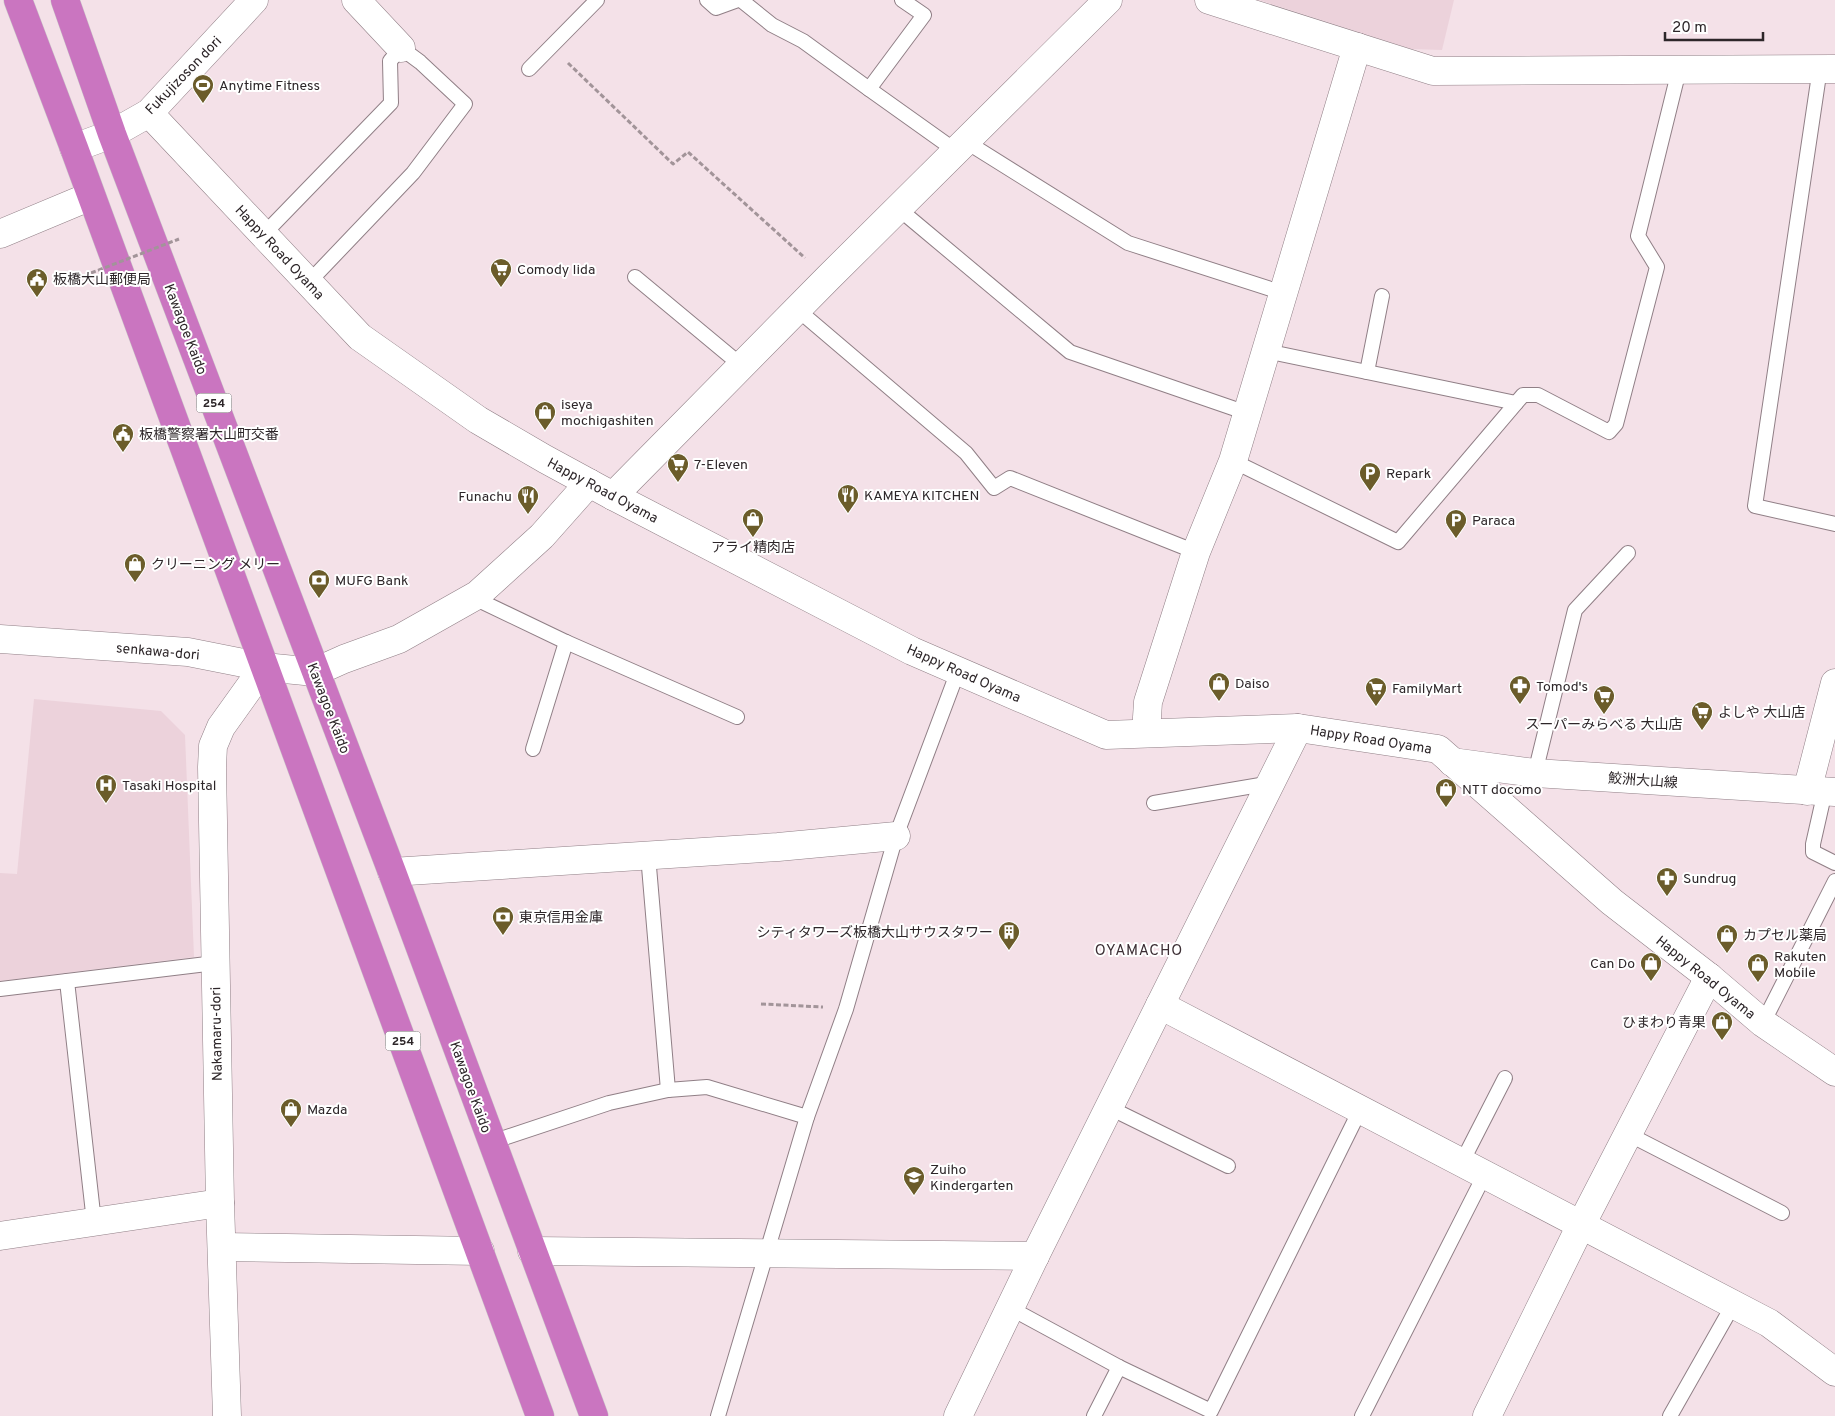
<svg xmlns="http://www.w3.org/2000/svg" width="1835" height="1416" font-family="Overpass,'Noto Sans JP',sans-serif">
  <rect width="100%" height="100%" fill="#f4e1e8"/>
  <g fill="#ecd2db">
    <polygon points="1259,0 1454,0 1442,50 1411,49"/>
    <polygon points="34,699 161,711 185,735 194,957 0,981 0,873 17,874"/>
  </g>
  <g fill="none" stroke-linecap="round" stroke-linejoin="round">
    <g stroke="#907f86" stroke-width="16">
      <g id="lane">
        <polyline points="707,0 716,8 738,0"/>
        <polyline points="741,0 772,25 803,41 869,89"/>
        <polyline points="902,0 924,15 869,89 956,151"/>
        <polyline points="1820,68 1755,506 1835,524"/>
        <polyline points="529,69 597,0"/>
        <polyline points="965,141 1128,243 1283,293"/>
        <polyline points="899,209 1070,352 1247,413"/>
        <polyline points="264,234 391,103 390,61 401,48 420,62 465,104 413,173 309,282"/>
        <polyline points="635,277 742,366"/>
        <polyline points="798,310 966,453 994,488 1010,478 1196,552"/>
        <polyline points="1266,351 1516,403"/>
        <polyline points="1367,372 1382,296"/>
        <polyline points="1233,461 1398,542 1523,395 1538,395 1609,432 1616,424 1657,267 1638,236 1679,70"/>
        <polyline points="472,597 566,642 737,717"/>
        <polyline points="533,749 566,642"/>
        <polyline points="1535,773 1575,610 1628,553"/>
        <polyline points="1825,791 1813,844 1813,852 1835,863"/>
        <polyline points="1154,803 1272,783"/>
        <polyline points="648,855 668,1090"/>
        <polyline points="67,981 94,1222"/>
        <polyline points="0,989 215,963"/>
        <polyline points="1763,1023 1835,881"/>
        <polyline points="1110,1108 1228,1166"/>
        <polyline points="1628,1134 1782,1213"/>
        <polyline points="492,1142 609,1103 668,1090 707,1087 807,1117"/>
        <polyline points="1462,1162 1505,1078"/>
        <polyline points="1010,1308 1119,1367 1211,1411 1360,1110"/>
        <polyline points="718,1416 807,1117 846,1009 896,836 958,671"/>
        <polyline points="1094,1416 1119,1367"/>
        <polyline points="1362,1416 1485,1174"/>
        <polyline points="1670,1416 1733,1305"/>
      </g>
    </g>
    <g stroke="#907f86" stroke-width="29">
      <g id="street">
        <polyline points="356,0 401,48"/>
        <polyline points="1209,0 1433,71 1835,69"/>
        <polyline points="149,113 360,337 478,420 545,459 613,496 912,651 1106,735 1298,728 1438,749 1612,902 1709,977 1763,1023 1835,1072"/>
        <polyline points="0,234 91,196"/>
        <polyline points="613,496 828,278 1108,0"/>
        <polyline points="315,672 344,659 399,639 477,595 542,536 589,483"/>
        <polyline points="1146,733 1148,702 1196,552 1233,461 1357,47"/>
        <polyline points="1807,791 1835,683"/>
        <polyline points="392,872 778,847 896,836"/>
        <polyline points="1160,1005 1769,1323 1835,1372"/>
        <polyline points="0,1236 220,1203"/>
        <polyline points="222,1247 480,1251"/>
        <polyline points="532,1251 1035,1256"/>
        <polyline points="958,1416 1035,1256 1298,728"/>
        <polyline points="1487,1416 1581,1225 1709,977"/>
      </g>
    </g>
    <g stroke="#907f86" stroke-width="29">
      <g id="secondary">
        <polyline points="74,148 112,134 149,113 254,0"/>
        <polyline points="0,639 188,652 264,667 315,672"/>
        <polyline points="1452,762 1535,773 1835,792"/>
        <polyline points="227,1416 220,1203 212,767 213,746 221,727 264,667"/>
      </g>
    </g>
    <g stroke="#c8c7c7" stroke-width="29">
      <g id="highway">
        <polyline points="18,0 74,148 540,1416"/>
        <polyline points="65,0 112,134 392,872 594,1416"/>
      </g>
    </g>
    <g stroke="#a29499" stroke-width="3" stroke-dasharray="5 2.5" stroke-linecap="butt">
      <polyline points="568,63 673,164 688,152 805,258"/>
      <polyline points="761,1004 823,1007"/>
    </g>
    <use href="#lane" stroke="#fff" stroke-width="14"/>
    <use href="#street" stroke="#fff" stroke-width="28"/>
    <use href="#secondary" stroke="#fff" stroke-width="28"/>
    <use href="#highway" stroke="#ca75c0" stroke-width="28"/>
    <polyline stroke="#a29499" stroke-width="3" stroke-dasharray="5 2.5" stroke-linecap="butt" points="91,273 179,239"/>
  </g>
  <defs>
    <g id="stadium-pin" transform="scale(1.125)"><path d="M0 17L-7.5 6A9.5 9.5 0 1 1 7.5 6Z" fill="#6b5c2a" stroke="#fff"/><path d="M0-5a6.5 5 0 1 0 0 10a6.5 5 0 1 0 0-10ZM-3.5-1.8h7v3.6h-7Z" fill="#fff"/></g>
    <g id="supermarket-pin" transform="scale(1.125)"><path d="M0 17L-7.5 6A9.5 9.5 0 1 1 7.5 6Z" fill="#6b5c2a" stroke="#fff"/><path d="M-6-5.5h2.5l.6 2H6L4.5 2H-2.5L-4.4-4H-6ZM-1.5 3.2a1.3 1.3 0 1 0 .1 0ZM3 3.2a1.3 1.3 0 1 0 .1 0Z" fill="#fff"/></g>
    <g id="civic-pin" transform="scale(1.125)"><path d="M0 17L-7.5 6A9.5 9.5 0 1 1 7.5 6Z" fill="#6b5c2a" stroke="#fff"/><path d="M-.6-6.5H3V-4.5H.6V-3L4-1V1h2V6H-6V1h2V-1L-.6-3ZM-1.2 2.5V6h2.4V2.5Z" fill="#fff"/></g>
    <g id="shop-pin" transform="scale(1.125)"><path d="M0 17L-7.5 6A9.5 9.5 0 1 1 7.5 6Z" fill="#6b5c2a" stroke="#fff"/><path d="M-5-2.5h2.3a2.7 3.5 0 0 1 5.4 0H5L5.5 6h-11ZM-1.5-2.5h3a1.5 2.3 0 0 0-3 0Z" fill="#fff"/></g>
    <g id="parking-pin" transform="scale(1.125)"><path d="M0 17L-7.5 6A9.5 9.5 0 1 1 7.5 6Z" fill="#6b5c2a" stroke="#fff"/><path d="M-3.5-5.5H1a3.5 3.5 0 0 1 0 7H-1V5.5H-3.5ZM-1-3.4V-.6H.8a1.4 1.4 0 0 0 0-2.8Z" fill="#fff"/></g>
    <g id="restaurant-pin" transform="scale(1.125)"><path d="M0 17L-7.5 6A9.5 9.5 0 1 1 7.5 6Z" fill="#6b5c2a" stroke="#fff"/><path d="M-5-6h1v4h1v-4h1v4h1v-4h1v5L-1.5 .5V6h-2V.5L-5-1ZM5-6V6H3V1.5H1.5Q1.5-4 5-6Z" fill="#fff"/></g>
    <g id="bank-pin" transform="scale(1.125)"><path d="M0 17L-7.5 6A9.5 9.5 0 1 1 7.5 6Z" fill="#6b5c2a" stroke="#fff"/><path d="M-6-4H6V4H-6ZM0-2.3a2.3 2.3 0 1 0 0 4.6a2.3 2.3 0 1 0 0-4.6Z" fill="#fff"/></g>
    <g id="pharmacy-pin" transform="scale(1.125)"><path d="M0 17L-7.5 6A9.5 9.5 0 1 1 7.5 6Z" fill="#6b5c2a" stroke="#fff"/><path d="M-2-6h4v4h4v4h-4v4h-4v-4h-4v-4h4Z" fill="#fff"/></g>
    <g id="hospital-pin" transform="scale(1.125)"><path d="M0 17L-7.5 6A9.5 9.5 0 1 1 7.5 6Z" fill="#6b5c2a" stroke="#fff"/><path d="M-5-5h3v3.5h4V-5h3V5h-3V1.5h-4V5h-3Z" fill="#fff"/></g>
    <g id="building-pin" transform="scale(1.125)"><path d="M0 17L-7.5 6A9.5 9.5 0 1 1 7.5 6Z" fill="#6b5c2a" stroke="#fff"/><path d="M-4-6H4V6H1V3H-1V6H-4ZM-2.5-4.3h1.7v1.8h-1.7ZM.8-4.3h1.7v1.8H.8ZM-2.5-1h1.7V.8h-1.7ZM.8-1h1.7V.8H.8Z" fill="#fff"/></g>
    <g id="school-pin" transform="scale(1.125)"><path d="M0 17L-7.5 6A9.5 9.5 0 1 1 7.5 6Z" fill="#6b5c2a" stroke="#fff"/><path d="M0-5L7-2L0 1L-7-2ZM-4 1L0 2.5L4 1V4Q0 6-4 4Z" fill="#fff"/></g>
  </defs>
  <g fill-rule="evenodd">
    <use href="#stadium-pin" x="203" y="85"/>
    <use href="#supermarket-pin" x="501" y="269"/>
    <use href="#civic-pin" x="37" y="279"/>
    <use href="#shop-pin" x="545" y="412"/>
    <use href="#civic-pin" x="123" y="434"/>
    <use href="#supermarket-pin" x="678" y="464"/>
    <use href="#parking-pin" x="1370" y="473"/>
    <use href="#restaurant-pin" x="848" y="495"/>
    <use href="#restaurant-pin" x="528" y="496"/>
    <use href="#shop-pin" x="753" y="519"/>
    <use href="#parking-pin" x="1456" y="520"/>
    <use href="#shop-pin" x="135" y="564"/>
    <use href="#bank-pin" x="319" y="580"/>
    <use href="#shop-pin" x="1219" y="683"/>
    <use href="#pharmacy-pin" x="1520" y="686"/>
    <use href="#supermarket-pin" x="1376" y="688"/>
    <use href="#supermarket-pin" x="1604" y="696"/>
    <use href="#supermarket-pin" x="1702" y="712"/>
    <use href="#hospital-pin" x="106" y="785"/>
    <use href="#shop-pin" x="1446" y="789"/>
    <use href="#pharmacy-pin" x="1667" y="878"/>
    <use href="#bank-pin" x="503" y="917"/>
    <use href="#building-pin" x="1009" y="932"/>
    <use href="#shop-pin" x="1727" y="935"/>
    <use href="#shop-pin" x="1651" y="963"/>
    <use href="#shop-pin" x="1758" y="964"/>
    <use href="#shop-pin" x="1722" y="1022"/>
    <use href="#shop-pin" x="291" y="1109"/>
    <use href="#school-pin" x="914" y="1177"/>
  </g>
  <g text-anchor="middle" stroke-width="4" stroke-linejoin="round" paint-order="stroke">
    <g fill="#fff" stroke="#6c6769" stroke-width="1">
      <rect x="196.5" y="393.5" width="35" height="19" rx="4"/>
      <rect x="385.5" y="1031.5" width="35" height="19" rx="4"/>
    </g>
    <g font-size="12" font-weight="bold" fill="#2d2629">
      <text x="214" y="407">254</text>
      <text x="403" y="1045">254</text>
    </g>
    <g font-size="14" fill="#2d2629" stroke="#fff">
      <text transform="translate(183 75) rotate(-46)" y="5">Fukujizoson dori</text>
      <text transform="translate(280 252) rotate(47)" y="5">Happy Road Oyama</text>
      <text transform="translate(186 329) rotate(69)" y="5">Kawagoe Kaido</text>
      <text transform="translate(603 490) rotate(28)" y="5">Happy Road Oyama</text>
      <text transform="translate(158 651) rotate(5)" y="5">senkawa-dori</text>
      <text transform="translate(964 673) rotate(24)" y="5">Happy Road Oyama</text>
      <text transform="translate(329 708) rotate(69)" y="5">Kawagoe Kaido</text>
      <text transform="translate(1371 739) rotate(9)" y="5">Happy Road Oyama</text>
      <text transform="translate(1643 780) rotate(4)" y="5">鮫洲大山線</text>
      <text transform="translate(1706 977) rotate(39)" y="5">Happy Road Oyama</text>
      <text transform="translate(216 1034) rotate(-91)" y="5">Nakamaru-dori</text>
      <text transform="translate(471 1087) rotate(70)" y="5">Kawagoe Kaido</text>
    </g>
    <g font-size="14" fill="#2d2629" stroke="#fff" text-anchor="start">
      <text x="219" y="90">Anytime Fitness</text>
      <text x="517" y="274">Comody Iida</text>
      <text x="53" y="284">板橋大山郵便局</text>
      <text x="561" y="409">iseya<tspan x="561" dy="16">mochigashiten</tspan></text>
      <text x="139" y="439">板橋警察署大山町交番</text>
      <text x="694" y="469">7-Eleven</text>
      <text x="1386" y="478">Repark</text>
      <text x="864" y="500">KAMEYA KITCHEN</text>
      <text x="512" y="501" text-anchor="end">Funachu</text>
      <text x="1472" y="525">Paraca</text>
      <text x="753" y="552" text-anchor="middle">アライ精肉店</text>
      <text x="151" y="569">クリーニング メリー</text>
      <text x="335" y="585">MUFG Bank</text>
      <text x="1235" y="688">Daiso</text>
      <text x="1536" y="691">Tomod's</text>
      <text x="1392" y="693">FamilyMart</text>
      <text x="1718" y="717">よしや 大山店</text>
      <text x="1604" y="729" text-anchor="middle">スーパーみらべる 大山店</text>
      <text x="122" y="790">Tasaki Hospital</text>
      <text x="1462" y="794">NTT docomo</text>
      <text x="1683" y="883">Sundrug</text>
      <text x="519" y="922">東京信用金庫</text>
      <text x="993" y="937" text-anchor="end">シティタワーズ板橋大山サウスタワー</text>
      <text x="1743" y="940">カプセル薬局</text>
      <text x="1774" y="961">Rakuten<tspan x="1774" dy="16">Mobile</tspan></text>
      <text x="1635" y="968" text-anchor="end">Can Do</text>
      <text x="1706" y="1027" text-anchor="end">ひまわり青果</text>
      <text x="307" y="1114">Mazda</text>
      <text x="930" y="1174">Zuiho<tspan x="930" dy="16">Kindergarten</tspan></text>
    </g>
    <g font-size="15" letter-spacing="1" fill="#3c2e34" stroke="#fff">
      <text x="1139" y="955">OYAMACHO</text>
    </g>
  </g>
  <path d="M1665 32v8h98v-8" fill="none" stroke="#2d2629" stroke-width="2.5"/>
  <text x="1672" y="32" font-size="15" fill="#2d2629" stroke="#ffffff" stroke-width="4" paint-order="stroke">20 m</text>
</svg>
